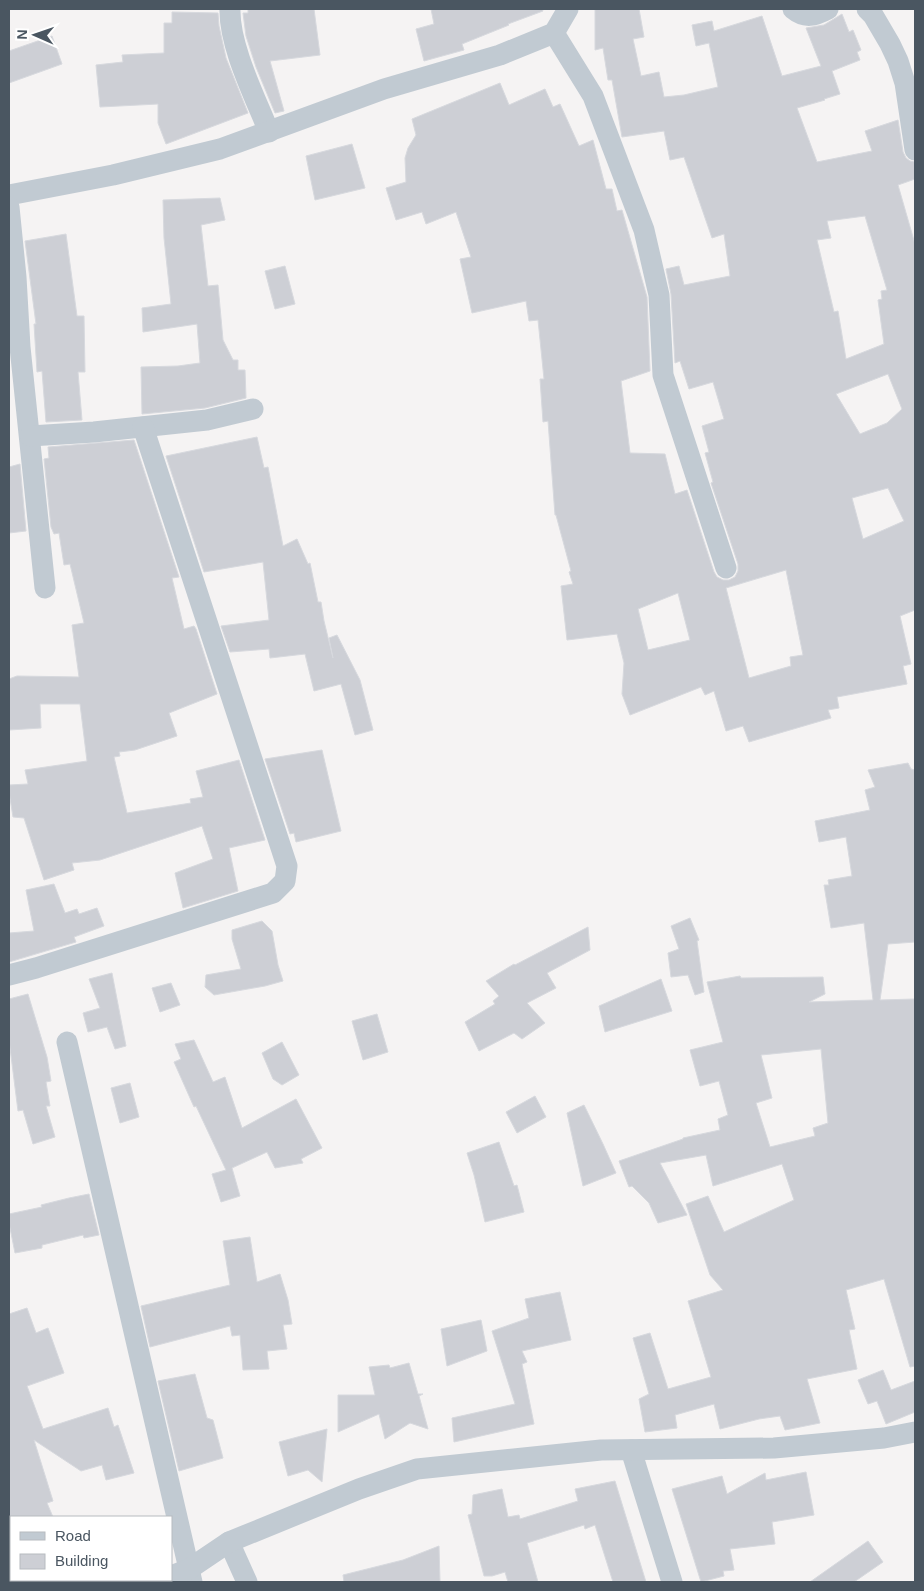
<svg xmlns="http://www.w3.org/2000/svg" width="924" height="1591" font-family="Arial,sans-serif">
  <rect width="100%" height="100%" fill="#f5f3f3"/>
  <g fill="#cdcfd5" stroke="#d7d9de" fill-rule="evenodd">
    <polygon points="248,9 314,9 320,55 270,61 284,111 275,113 256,67 246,36 243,13 248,13"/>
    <polygon points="431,9 542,9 543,11 508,24 509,25 462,44 464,50 424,61 416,29 434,24"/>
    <path d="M595 9H639L644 37 633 39 641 76 659 72 664 97 684 95 718 87 709 43 696 46 692 25 712 21 714 31 762 16 782 76 821 66 806 28 824 25 842 14 849 32 853 30 861 50 857 52 860 60 832 71 840 94 824 99 825 100 797 108 817 162 872 151 865 131 898 120 903 152 906 158 910 161 915 162V179L898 185 915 244V610L900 616 911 664 903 666 907 684 837 697 839 708 828 710 831 718 749 742 743 726 726 731 714 691 705 695 701 687 630 715 622 694 624 663 617 634 567 640 561 586 573 584 569 572 571 571 556 515H555L548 421 543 422 540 379H544L538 320 529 321 526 301 472 313 460 259 471 257 456 212 426 224 422 212 396 220 386 188 406 182 405 158 408 148 416 135 412 119 500 83 509 105 545 89 553 107 560 104 579 146 593 140 606 189H612L617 211 622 210 647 297 650 371 621 381 630 453 665 454 675 494 687 490 714 572 717 577 723 580H729L735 577 738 571V564L711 483 713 482 705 453 709 452 702 426 724 419 713 382 689 389 680 361 675 363 671 294 666 269 679 266 684 285 730 276 724 234 712 238 684 157 670 160 664 131 622 137 612 80H608L603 48 595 50ZM865 216 887 290 881 291 882 299 878 300 884 344 846 359 838 311 834 312 817 240 831 238 827 221ZM888 374 902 409 887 423 860 434 836 394ZM888 488 904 521 863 539 852 498ZM786 570 803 655 790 657 791 666 749 678 726 588ZM678 593 690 640 648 650 638 609Z"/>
    <polygon points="172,12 218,13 219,26 226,58 248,113 166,144 158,123 158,104 100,107 96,65 123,62 122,55 164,53 164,23 172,23"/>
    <polygon points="52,36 62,64 9,83 9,51"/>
    <polygon points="352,144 365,188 315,200 306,156"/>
    <polygon points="220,198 225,220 201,225 208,286 218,285 223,340 233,360 238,360 238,370 245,370 246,398 205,408 142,414 141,367 178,366 200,363 197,324 143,332 142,308 171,304 164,238 163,200"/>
    <polygon points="66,234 77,316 84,316 85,372 78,372 82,420 46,422 42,371 37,372 34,324 36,324 25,241"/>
    <polygon points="285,266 295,304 275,309 265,271"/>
    <polygon points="257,437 264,468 268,467 283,546 297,539 308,564 310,563 318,602 321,602 324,621 333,658 329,638 337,635 360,680 373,730 355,735 341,684 314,691 305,654 270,658 269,649 230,652 221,626 269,620 263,562 204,572 166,456"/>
    <polygon points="134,440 179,577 172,578 184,629 194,626 196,629 217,694 169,713 177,736 135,750 119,752 120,756 114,757 127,813 191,803 190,799 203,797 196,771 239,760 265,840 229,848 238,891 183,908 175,873 213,859 202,826 100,860 72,863 74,870 44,880 24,818 13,817 9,792 9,785 28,784 25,770 87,761 80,704 40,704 41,728 9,730 9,679 17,676 79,677 72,625 84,623 70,564 64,565 59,533 54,534 51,527 44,459 49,458 48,447"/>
    <polygon points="20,464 26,531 9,533 9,467"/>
    <polygon points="322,750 341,831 296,842 294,833 290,834 265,759"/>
    <path d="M908 763 911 769 915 770V942L888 944 880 1000 915 999V1366L910 1367 884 1279 846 1290 855 1329 849 1330 857 1369 807 1379 820 1423 785 1430 780 1416 759 1419 720 1429 714 1404 675 1415 677 1428 645 1432 639 1399 649 1394 633 1338 650 1333 668 1389 711 1377 688 1301 723 1290 710 1275 686 1204 708 1196 724 1232 794 1200 782 1164 713 1186 706 1155 660 1163 687 1215 658 1223 649 1203 632 1186 629 1187 619 1161 683 1139V1138L720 1130 718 1119 728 1115 719 1081 700 1086 690 1050 723 1042 707 982 740 976 741 978 823 977 825 994 809 1002 873 1000 864 923 831 928 824 885H829L828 880 852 876 846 837 819 842 815 821 870 810 865 790 875 787 868 770ZM821 1049 828 1123 813 1128 815 1136 770 1147 756 1103 772 1098 761 1055Z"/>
    <polygon points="54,884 65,913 77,909 79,914 97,908 104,926 74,937 76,942 9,962 9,933 34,931 26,890"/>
    <polygon points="690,918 699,940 697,941 704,992 695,995 688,975 671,977 668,953 679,949 671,926"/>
    <polygon points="262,921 272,931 278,965 283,981 265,986 214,995 205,987 206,975 241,969 232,939 232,930"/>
    <polygon points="588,927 590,950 547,973 556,988 527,1003 545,1023 522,1039 514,1033 479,1051 465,1022 495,1004 493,1001 499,996 486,981 514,964 515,965"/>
    <polygon points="112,973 126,1046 115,1049 107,1027 88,1032 83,1013 100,1008 89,979"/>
    <polygon points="661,979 672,1011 605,1032 599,1006"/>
    <polygon points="171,983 180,1005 160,1012 152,988"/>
    <polygon points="28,994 47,1057 51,1081 46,1082 50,1106 46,1106 55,1137 33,1144 23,1110 18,1111 9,1040 9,999"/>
    <polygon points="377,1014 388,1052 363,1060 352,1021"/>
    <polygon points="194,1040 213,1082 225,1077 242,1128 296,1099 322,1148 301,1159 303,1163 275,1168 267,1152 232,1168 240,1196 221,1202 212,1174 226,1170 196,1106 194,1107 174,1062 181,1059 175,1044"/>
    <polygon points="282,1042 299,1075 282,1085 273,1079 262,1053"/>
    <polygon points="130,1083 139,1117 120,1123 111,1088"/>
    <polygon points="535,1096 546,1117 517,1133 506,1112"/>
    <polygon points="584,1105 603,1144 616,1173 583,1186 567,1113"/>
    <polygon points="499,1142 514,1186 517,1185 524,1212 485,1222 474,1175 467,1153"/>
    <polygon points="89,1194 99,1235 84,1238 83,1235 42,1245 42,1248 15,1253 9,1223 9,1214 42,1207 41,1205 69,1198"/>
    <polygon points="250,1237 257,1282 280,1274 288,1300 292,1324 283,1325 287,1349 267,1351 269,1369 243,1370 240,1335 232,1336 230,1326 150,1347 141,1306 230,1285 223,1241"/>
    <polygon points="560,1292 571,1340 522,1351 527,1362 522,1364 534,1424 454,1442 452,1418 515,1404 492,1331 529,1318 525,1299"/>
    <polygon points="27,1308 36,1333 48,1328 64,1373 27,1386 43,1429 108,1408 114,1427 118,1425 134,1473 106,1480 102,1465 81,1471 34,1440 53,1501 47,1503 53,1517 9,1517 9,1314"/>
    <polygon points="481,1320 487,1351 447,1366 441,1329"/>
    <polygon points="409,1363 418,1394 423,1394 419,1396 428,1429 410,1423 385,1439 379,1414 338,1432 338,1395 375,1395 369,1367 389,1365 390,1368"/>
    <polygon points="883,1370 891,1390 915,1381 915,1412 886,1424 877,1401 868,1404 858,1380"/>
    <polygon points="195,1374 207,1418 213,1420 223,1458 179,1471 158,1381"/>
    <polygon points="327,1429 322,1482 308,1470 288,1476 279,1442"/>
    <polygon points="806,1472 814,1515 772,1522 775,1544 730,1549 734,1570 723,1571 724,1576 701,1582 672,1489 722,1476 727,1494 765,1473 766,1480"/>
    <polygon points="615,1481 646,1582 613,1582 595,1525 585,1529 584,1525 527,1543 538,1582 508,1582 505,1572 492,1576 484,1576 468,1515 472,1514 473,1495 502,1489 508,1517 519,1515 520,1519 578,1501 575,1489"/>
    <polygon points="868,1541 883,1562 854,1582 810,1582"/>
    <polygon points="439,1546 440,1582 344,1582 343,1575 403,1560"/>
  </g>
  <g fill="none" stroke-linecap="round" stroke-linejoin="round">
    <g stroke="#c1cad2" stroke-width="21">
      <path d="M230 9C229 46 255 97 269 132"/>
      <path d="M793 9C805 19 815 16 828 9"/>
      <polyline points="867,9 873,15 890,44 898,61 905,83 915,150"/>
      <polyline points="554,33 593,96 644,230 659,295 663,375 726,568"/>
      <polyline points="9,195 113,175 220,149 384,89 500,55 554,33 568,9"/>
      <polyline points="9,207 16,277 20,347 45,588"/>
      <polyline points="30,436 94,432 207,420 253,409"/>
      <polyline points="9,975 36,968 273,893 285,881 287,866 143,427"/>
      <polyline points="67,1042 192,1582"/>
      <polyline points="631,1450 672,1582"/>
      <polyline points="229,1542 247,1582"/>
      <polyline points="171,1576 189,1569 229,1542 359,1489 417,1469 601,1450 774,1448 884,1438 915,1432"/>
      <polyline points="151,1582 159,1580"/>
    </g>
  </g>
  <rect width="924" height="1591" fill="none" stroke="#4a5661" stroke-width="20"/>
  <rect x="10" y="1516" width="162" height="65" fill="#ffffff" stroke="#b7bbc0"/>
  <rect x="20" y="1532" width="25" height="8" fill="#c1cad2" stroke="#b7bbc0"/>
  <text x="55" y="1541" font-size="15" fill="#4a5661">Road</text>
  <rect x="20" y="1554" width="25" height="15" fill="#cdcfd5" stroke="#b7bbc0"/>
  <text x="55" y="1566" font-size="15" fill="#4a5661">Building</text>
  <g transform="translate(35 35) rotate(272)" stroke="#ffffff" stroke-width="4" paint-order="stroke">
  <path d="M0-4L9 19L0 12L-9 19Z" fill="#4a5661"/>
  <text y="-8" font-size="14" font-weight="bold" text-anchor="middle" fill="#4a5661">N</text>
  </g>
</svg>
